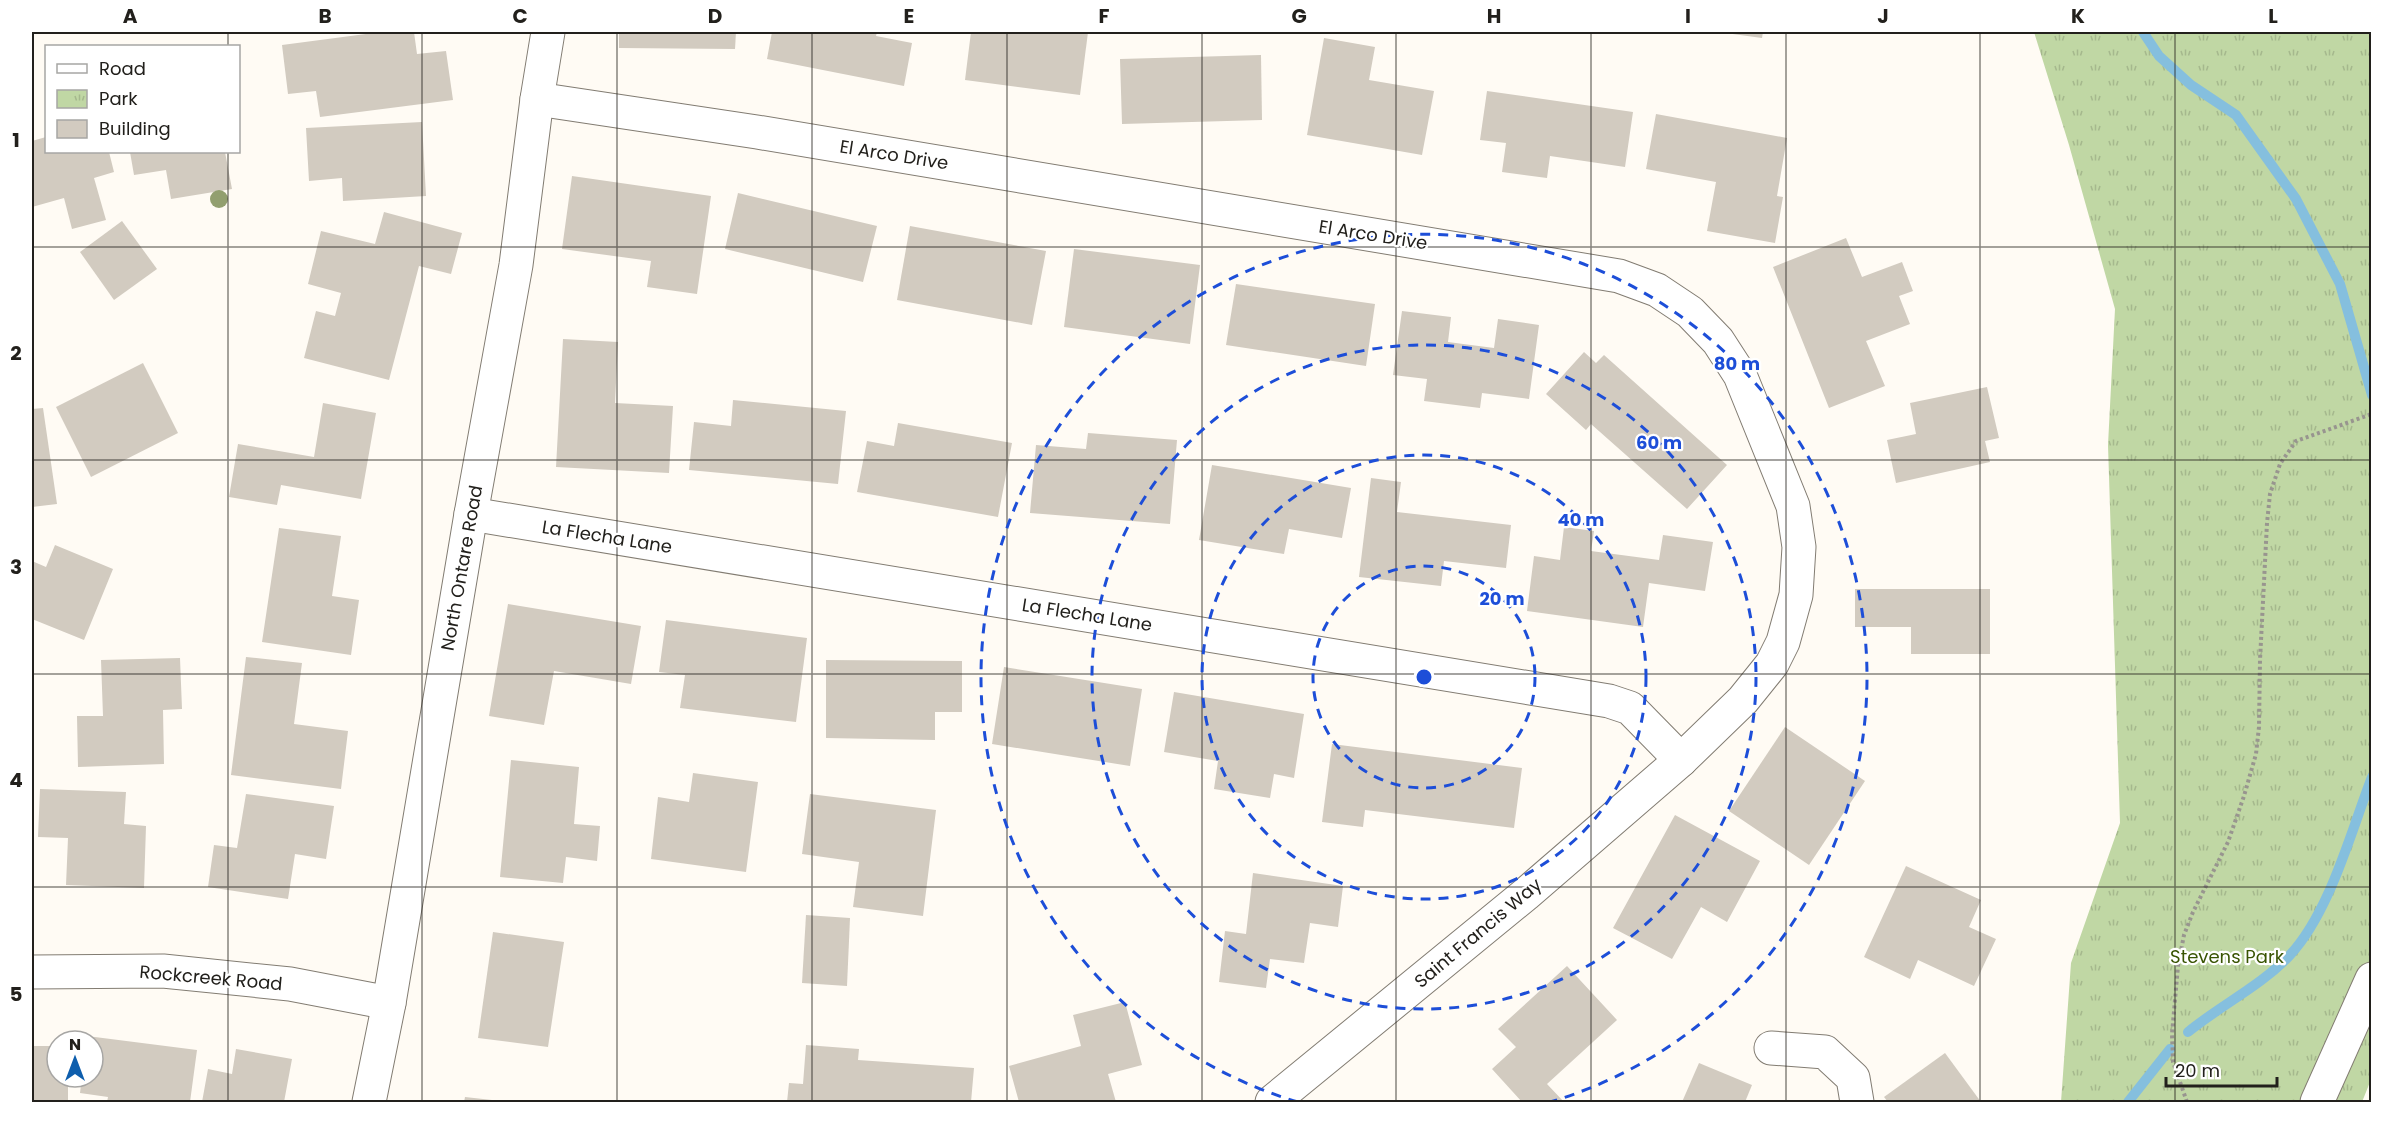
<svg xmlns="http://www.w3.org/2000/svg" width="2403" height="1134" font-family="Poppins,sans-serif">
  <defs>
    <pattern id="park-tufts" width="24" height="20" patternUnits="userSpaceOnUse" patternTransform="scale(1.5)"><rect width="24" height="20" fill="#c0d7a4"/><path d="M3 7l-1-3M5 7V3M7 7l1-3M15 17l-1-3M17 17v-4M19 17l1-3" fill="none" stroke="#a5b88d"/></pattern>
  </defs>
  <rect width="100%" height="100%" fill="#fffbf4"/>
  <polygon fill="url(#park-tufts)" points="2034,32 2371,32 2372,1077 2362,1102 2061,1102 2071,963 2120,823 2108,445 2115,309 2069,145"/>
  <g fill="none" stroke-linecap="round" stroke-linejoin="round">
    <g stroke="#85bfde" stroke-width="10">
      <polyline points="2143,32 2159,56 2191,85 2236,115 2296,199 2340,284 2372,395"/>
      <path d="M2188 1032C2221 1005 2261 986 2290 955 2330 912 2351 831 2372 777"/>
      <polyline points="2128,1102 2170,1049"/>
    </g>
  </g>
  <g fill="#d2cbc0">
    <polygon points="381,32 414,32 417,54 446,51 453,100 320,117 316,91 288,94 282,45"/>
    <polygon points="619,32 736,32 735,49 619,48"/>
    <polygon points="772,32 877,32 876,36 912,43 904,86 767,59"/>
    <polygon points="971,32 1088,32 1080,95 965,80"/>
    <polygon points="1718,32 1763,32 1762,38"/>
    <polygon points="1324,38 1375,47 1369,80 1434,91 1422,155 1307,135"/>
    <polygon points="1261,55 1262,120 1122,124 1120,59"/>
    <polygon points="1487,91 1633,112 1625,167 1550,156 1547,178 1502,172 1506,143 1480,140"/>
    <polygon points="1656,114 1787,138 1777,196 1783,197 1775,243 1707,231 1716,182 1646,169"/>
    <polygon points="422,122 426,196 343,201 342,178 309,181 306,128"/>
    <polygon points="46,137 46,152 109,152 114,172 94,178 106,220 72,229 64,198 32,207 32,141"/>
    <polygon points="130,152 225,152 232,189 171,199 166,170 134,175"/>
    <polygon points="572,176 711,196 697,294 647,287 651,261 562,249"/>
    <polygon points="738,193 877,226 863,282 725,249"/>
    <polygon points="384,212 462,233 451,274 419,266 389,380 304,358 316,311 335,316 341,293 308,284 321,231 375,244"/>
    <polygon points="122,221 157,269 114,300 80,252"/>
    <polygon points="910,226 1046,251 1032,325 897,300"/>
    <polygon points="1846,238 1862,277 1902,262 1913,291 1899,296 1910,324 1866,341 1885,386 1829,408 1773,267"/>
    <polygon points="1074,249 1200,265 1190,344 1064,327"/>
    <polygon points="1236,284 1375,304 1366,366 1226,345"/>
    <polygon points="1402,311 1451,317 1448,342 1494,348 1498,319 1539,325 1529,399 1482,393 1480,408 1424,401 1427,379 1393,375"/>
    <polygon points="563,339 618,342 615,403 673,406 669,473 556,467"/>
    <polygon points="1584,352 1596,363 1604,355 1727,465 1687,509 1591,424 1586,430 1546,394"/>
    <polygon points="143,363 178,433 91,477 56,407"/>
    <polygon points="1987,387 1999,438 1985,441 1990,462 1896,483 1887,440 1916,434 1910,403"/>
    <polygon points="733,400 846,411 838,484 689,470 694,422 731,426"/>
    <polygon points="323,403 376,413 361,499 281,485 277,505 229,497 238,444 314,457"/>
    <polygon points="43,408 57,504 32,507 32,409"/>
    <polygon points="898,423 1012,443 998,517 857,492 867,441 894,446"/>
    <polygon points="1088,433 1177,440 1170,524 1030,513 1036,445 1086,449"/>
    <polygon points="1212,465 1351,488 1342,538 1289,529 1284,554 1199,540"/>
    <polygon points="1371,478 1401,482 1397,512 1511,525 1506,568 1444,561 1441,586 1359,577"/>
    <polygon points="1564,527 1594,531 1591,551 1659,560 1663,535 1713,542 1705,591 1649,583 1643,627 1527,611 1534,556 1560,560"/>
    <polygon points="279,528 341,536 332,596 359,600 351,655 262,642"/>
    <polygon points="55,545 113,569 84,640 32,619 32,561 46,567"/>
    <polygon points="1855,589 1990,589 1990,654 1911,654 1911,627 1855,627"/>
    <polygon points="508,604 641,626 631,684 554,671 544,725 489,716"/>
    <polygon points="666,620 807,638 796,722 680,708 685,675 659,672"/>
    <polygon points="246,657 302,663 294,724 348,731 341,789 231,775"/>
    <polygon points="180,658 182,709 163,710 164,764 78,767 77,716 103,716 101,660"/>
    <polygon points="826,660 962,661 962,712 935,712 935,740 826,738"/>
    <polygon points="1004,667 1142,689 1130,766 992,744"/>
    <polygon points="1174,692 1304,714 1294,778 1274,774 1270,798 1214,789 1218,761 1164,752"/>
    <polygon points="1785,727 1865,781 1809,865 1729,811"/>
    <polygon points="1332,744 1522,768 1514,828 1365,810 1363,827 1322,822"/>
    <polygon points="511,760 579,767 574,824 600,826 597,861 566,857 563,883 500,877"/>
    <polygon points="693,773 758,782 746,872 651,859 658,797 689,802"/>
    <polygon points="40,789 126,792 124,824 146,826 144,888 66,885 68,838 38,837"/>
    <polygon points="246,794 334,806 326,859 295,854 288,899 208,887 214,845 237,848"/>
    <polygon points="810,794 936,810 923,916 853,907 859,862 802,854"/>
    <polygon points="1675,815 1760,861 1727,922 1701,907 1672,959 1613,928"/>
    <polygon points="1906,866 1981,900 1969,927 1996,939 1974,986 1918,960 1910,979 1864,957"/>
    <polygon points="1253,873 1343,886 1338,927 1310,923 1304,963 1270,959 1266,988 1219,982 1225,931 1246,934"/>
    <polygon points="806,915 850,918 847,986 802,983"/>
    <polygon points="493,932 564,942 548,1047 478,1038"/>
    <polygon points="1567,966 1617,1020 1547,1084 1564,1102 1522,1102 1492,1069 1516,1047 1498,1029"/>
    <polygon points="1125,1002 1142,1065 1108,1074 1116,1102 1019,1102 1009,1066 1081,1046 1073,1015"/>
    <polygon points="87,1036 197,1050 190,1102 107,1102 108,1097 80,1093 82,1077 93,1077 93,1041 86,1041"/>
    <polygon points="806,1045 859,1049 858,1060 974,1068 971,1102 787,1102 789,1083 803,1084"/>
    <polygon points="32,1046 57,1046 57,1077 68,1077 68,1102 32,1102"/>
    <polygon points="236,1049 292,1059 284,1102 202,1102 208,1069 232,1074"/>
    <polygon points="1945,1053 1981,1102 1888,1102 1884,1097"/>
    <polygon points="1699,1063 1752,1085 1745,1102 1682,1102"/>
    <polygon points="465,1097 501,1101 501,1102 464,1102"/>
  </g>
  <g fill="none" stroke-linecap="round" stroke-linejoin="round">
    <g stroke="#827c72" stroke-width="35">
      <g id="minor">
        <polyline points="537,99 757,132 1619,276 1657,290 1690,312 1718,341 1740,375 1793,506 1799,547 1796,595 1783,642 1772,664 1743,700 1681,760 1526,894 1272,1102"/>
        <polyline points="471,514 1609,701 1630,708 1681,760"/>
        <polyline points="32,972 163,971 290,984 389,1003"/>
        <polyline points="1771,1048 1825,1052 1853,1078 1857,1102"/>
        <polyline points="369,1102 389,1003 471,514 516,265 537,99 548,32"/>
        <polyline points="2317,1102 2372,979"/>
      </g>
    </g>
    <polyline stroke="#98958f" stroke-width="4" stroke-dasharray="3 3" stroke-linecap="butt" points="2187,1102 2173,1062 2172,1034 2178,966 2184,935 2193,912 2228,842 2244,796 2256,754 2259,727 2260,660 2267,523 2270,494 2280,464 2296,441 2372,414"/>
    <use href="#minor" stroke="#fff" stroke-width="33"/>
  </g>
  <circle fill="#929f6f" cx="219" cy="199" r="9"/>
  <path fill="none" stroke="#22201c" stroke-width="1.5" stroke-opacity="0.55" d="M228 32V46M422 32V1102M617 32V1102M812 32V1102M1007 32V1102M1202 32V1102M1396 32V1102M1591 32V1102M1786 32V1102M1980 32V1102M2175 32V1102M228 152V1102M32 247H2372M32 460H2372M32 674H2372M32 887H2372"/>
  <g fill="none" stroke="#1d4ed8" stroke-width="3" stroke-dasharray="10 8">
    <circle cx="1424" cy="677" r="111"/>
    <circle cx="1424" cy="677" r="222"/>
    <circle cx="1424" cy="677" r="332"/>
    <path d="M1298 1102A443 443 0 1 1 1550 1102"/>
  </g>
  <g text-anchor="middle" stroke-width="4.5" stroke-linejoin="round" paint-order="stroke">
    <g font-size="18" fill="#22201c" stroke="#fff">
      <text transform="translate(894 155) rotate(9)" y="6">El Arco Drive</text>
      <text transform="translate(1373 235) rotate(9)" y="6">El Arco Drive</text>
      <text transform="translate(607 537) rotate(9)" y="6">La Flecha Lane</text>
      <text transform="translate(462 568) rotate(-80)" y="6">North Ontare Road</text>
      <text transform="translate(1087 615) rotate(9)" y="6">La Flecha Lane</text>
      <text transform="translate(1478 933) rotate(-40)" y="6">Saint Francis Way</text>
      <text transform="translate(211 978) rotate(5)" y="6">Rockcreek Road</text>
    </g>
    <g font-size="18" fill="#395403" stroke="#fff">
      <text x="2227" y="963">Stevens Park</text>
    </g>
  </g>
  <circle cx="1424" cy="677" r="9" fill="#1d4ed8" stroke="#fff" stroke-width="3"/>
  <g font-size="18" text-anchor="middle" font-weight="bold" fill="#1d4ed8" stroke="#fff" stroke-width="4.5" stroke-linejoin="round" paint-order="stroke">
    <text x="1737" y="370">80 m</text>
    <text x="1659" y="449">60 m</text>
    <text x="1581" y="526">40 m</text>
    <text x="1502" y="605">20 m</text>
  </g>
  <rect width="2403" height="1134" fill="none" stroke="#ffffff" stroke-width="66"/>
  <rect x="45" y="45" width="195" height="108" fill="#ffffff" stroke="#a7a6a4" stroke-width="1.5"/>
  <rect x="57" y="64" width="30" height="9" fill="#ffffff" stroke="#a7a6a4" stroke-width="1.5"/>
  <text x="99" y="75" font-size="18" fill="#22201c">Road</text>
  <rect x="57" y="90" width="30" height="18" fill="url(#park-tufts)" stroke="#a7a6a4" stroke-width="1.5"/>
  <text x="99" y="105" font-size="18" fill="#22201c">Park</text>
  <rect x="57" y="120" width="30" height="18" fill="#d2cbc0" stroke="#a7a6a4" stroke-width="1.5"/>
  <text x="99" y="135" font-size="18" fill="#22201c">Building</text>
  <g transform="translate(75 1059)"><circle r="28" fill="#ffffff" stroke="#a7a6a4" stroke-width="1.5"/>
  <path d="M0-4.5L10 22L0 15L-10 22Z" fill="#0e5ead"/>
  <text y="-9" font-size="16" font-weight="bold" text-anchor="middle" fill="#22201c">N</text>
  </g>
  <path d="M2166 1077v9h111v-9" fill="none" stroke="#22201c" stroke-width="3"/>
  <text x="2175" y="1077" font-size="18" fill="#22201c" stroke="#ffffff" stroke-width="4.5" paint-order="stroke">20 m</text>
  <rect x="33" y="33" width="2337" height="1068" fill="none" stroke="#22201c" stroke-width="2"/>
  <g font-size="20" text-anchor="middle" font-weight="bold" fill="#22201c">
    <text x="130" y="23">A</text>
    <text x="325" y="23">B</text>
    <text x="520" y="23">C</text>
    <text x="715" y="23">D</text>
    <text x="909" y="23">E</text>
    <text x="1104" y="23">F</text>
    <text x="1299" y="23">G</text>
    <text x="1494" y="23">H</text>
    <text x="1688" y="23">I</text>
    <text x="1883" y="23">J</text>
    <text x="2078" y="23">K</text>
    <text x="2273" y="23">L</text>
    <text x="16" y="147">1</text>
    <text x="16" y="360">2</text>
    <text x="16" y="574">3</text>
    <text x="16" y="787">4</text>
    <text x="16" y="1001">5</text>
  </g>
</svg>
